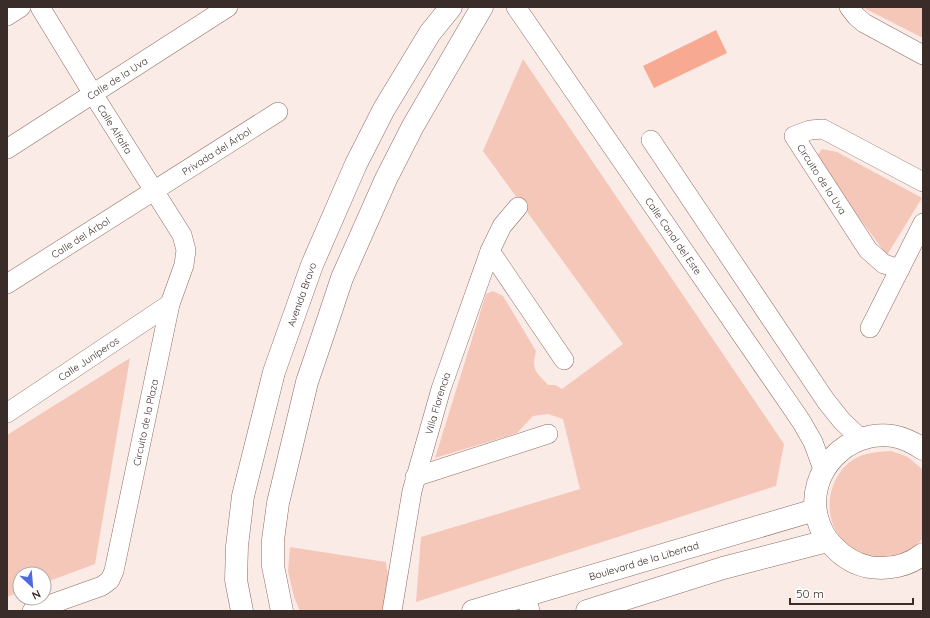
<svg xmlns="http://www.w3.org/2000/svg" width="930" height="618" font-family="Quicksand,sans-serif">
  <rect width="100%" height="100%" fill="#fbebe6"/>
  <g fill="#f5c7b8">
    <polygon points="862,7 923,7 923,38"/>
    <path d="M523 59 784 444 776 486 416 602 421 537 580 489 563 419 548 414 533 416 517 433 435 458 486 294 493 291 503 296 536 351C531 370 536 372 548 385H555L562 389 623 344 483 151Z"/>
    <polygon points="822,149 837,152 922,198 887,255 815,159"/>
    <polygon points="130,358 95,564 44,583 44,574 20,574 20,592 7,597 7,435"/>
    <path d="M891 451 908 457 923 470V538C917 545 910 551 901 554 879 563 851 553 838 534 821 509 831 470 858 457 869 452 879 452 891 451Z"/>
    <polygon points="290,547 386,562 388,576 384,611 300,611 294,597 288,571"/>
  </g>
  <polygon fill="#f7aa91" points="716,30 727,53 654,88 643,66"/>
  <g fill="none" stroke-linecap="round" stroke-linejoin="round">
    <g stroke="#8d6c61" stroke-width="20">
      <g id="minor">
        <path id="s1" d="M516 7 801 421 813 442 823 469"/>
        <polyline points="849,7 856,16 864,23 923,55"/>
        <polyline points="7,16 21,7"/>
        <polyline points="651,140 826,401 842,421 861,439"/>
        <path id="s2" d="M7 149 228 7"/>
        <polyline points="490,251 564,360"/>
        <polyline points="900,269 884,264 868,250 794,136 810,130 823,129 923,182"/>
        <path id="s3" d="M7 284 278 112"/>
        <polyline points="870,328 923,223"/>
        <path id="s4" d="M7 413 170 304"/>
        <polyline points="415,477 548,434"/>
        <polyline points="526,596 530,611"/>
        <path id="s5" d="M32 611 102 586 110 580 114 571 170 304 184 265 186 250 182 235 93 94 40 7"/>
        <path id="s6" d="M392 611 412 491 441 389 490 251 502 226 518 207"/>
      </g>
    </g>
    <g stroke="#8d6c61" stroke-width="23">
      <g id="secondary">
        <path d="M923 449C914 443 904 438 893 436 847 429 806 472 817 517 820 528 824 538 833 546 843 557 854 564 869 567 888 570 908 566 923 554"/>
        <path id="s7" d="M242 611 236 580 237 546 243 496 274 372 290 327 312 265 356 164 384 109 430 33 451 7"/>
        <polyline points="282,611 273,566 273,540 278,503 307,382 322,338 342,278 386,179 413,126 482,7"/>
        <path id="s8" d="M473 611 815 510"/>
        <polyline points="587,611 723,568 827,541"/>
      </g>
    </g>
    <use href="#minor" stroke="#fff" stroke-width="19"/>
    <use href="#secondary" stroke="#fff" stroke-width="22"/>
  </g>
  <g text-anchor="middle" stroke-width="3" stroke-linejoin="round" paint-order="stroke">
    <g font-size="10" fill="#3a2c28" stroke="#fff">
      <text dy="4" stroke="none"><textPath href="#s2" startOffset="131">Calle de la Uva</textPath></text>
      <text transform="translate(115 129) rotate(58)" y="4">Calle Alfalfa</text>
      <text dy="4" stroke="none"><textPath href="#s3" startOffset="248">Privada del Árbol</textPath></text>
      <text transform="translate(822 179) rotate(57)" y="4">Circuito de la Uva</text>
      <text dy="4" stroke="none"><textPath href="#s1" startOffset="278">Calle Canal del Este</textPath></text>
      <text dy="4" stroke="none"><textPath href="#s3" startOffset="87">Calle del Árbol</textPath></text>
      <text dy="4" stroke="none"><textPath href="#s7" startOffset="326">Avenida Bravo</textPath></text>
      <text dy="4" stroke="none"><textPath href="#s4" startOffset="98">Calle Juníperos</textPath></text>
      <text dy="4" stroke="none"><textPath href="#s6" startOffset="213">Villa Florencia</textPath></text>
      <text dy="4" stroke="none"><textPath href="#s5" startOffset="246">Circuito de la Plaza</textPath></text>
      <text dy="4" stroke="none"><textPath href="#s8" startOffset="178">Boulevard de la Libertad</textPath></text>
    </g>
  </g>
  <rect width="930" height="618" fill="none" stroke="#3a2c28" stroke-width="16"/>
  <g transform="translate(32 586) rotate(154)"><circle r="19" fill="#ffffff" stroke="#b0aba9"/>
  <path d="M0-3L7 15L0 10L-7 15Z" fill="#4d6ade"/>
  <text y="-6" font-size="11" font-weight="bold" text-anchor="middle" fill="#3a2c28">N</text>
  </g>
  <path d="M790 598v6h123v-6" fill="none" stroke="#3a2c28" stroke-width="2"/>
  <text x="796" y="598" font-size="12" fill="#3a2c28" stroke="#ffffff" stroke-width="3" paint-order="stroke">50 m</text>
</svg>
